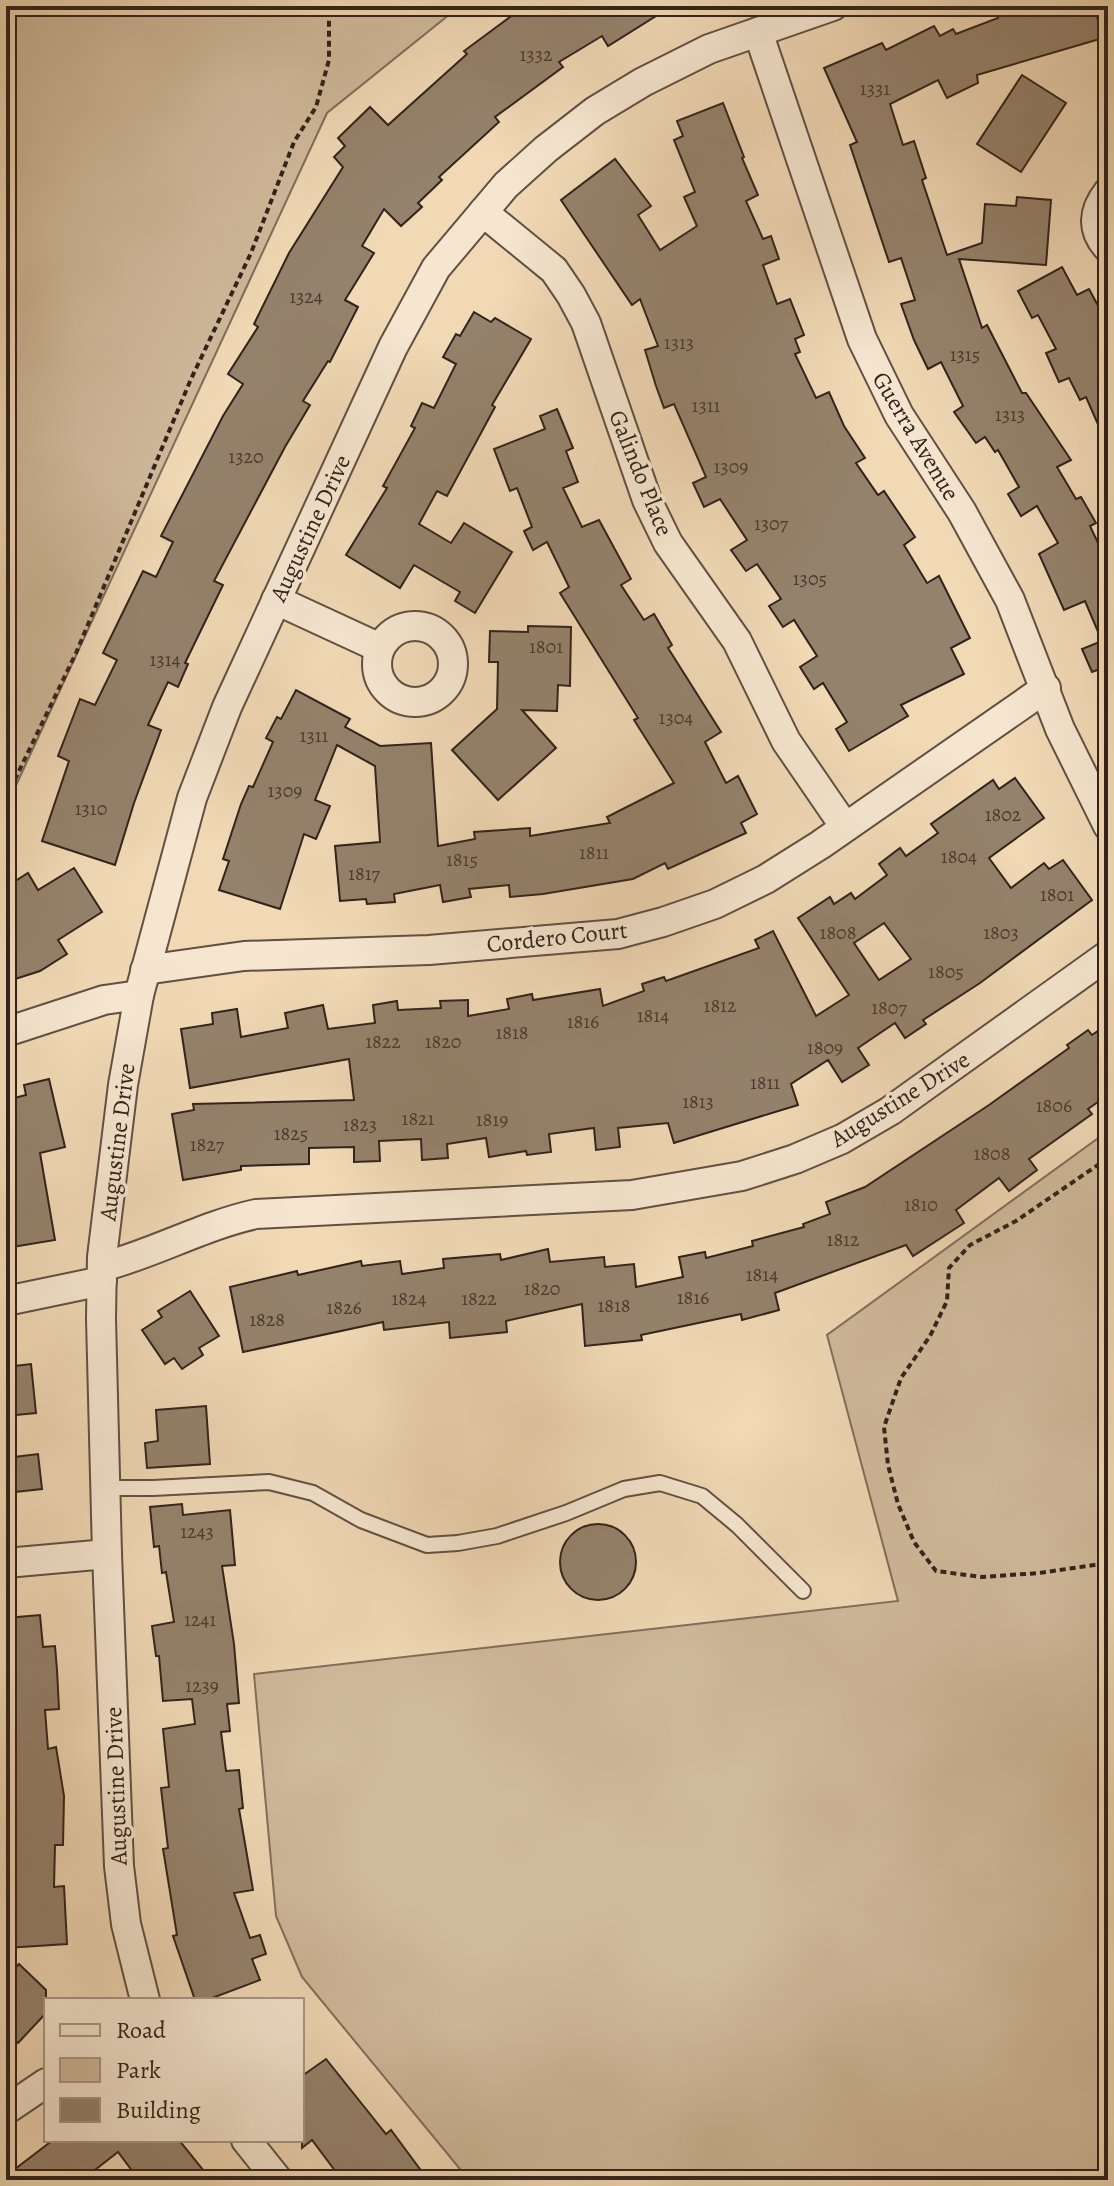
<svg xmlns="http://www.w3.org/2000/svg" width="1114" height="2186" font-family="Alegreya,serif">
  <rect width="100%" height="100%" fill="#f1d9b6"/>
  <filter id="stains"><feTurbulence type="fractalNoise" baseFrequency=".0025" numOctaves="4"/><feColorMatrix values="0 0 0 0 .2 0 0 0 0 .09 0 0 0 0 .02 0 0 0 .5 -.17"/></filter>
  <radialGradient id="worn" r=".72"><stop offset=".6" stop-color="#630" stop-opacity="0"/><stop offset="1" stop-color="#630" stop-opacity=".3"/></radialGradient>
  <g fill="#d0ba9c" stroke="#806e5c" stroke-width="2">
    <polygon points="6,6 460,6 327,113 6,807"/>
    <polygon points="1108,1131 1108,2180 469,2180 302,1977 276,1916 254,1674 898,1601 827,1335"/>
  </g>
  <g fill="#95826c" stroke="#31231b" stroke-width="2" fill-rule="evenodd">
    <polygon points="525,6 672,6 608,46 602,36 559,62 563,67 495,117 499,122 439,177 442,180 418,203 422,207 401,226 384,209 362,246 374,253 345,300 358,307 330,362 328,361 303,401 310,405 285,447 214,581 223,585 185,663 188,664 178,687 168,682 148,725 161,730 134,803 115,865 42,841 69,761 58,756 80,699 95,705 117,660 103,653 143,571 156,577 173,542 161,536 223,416 243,384 228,374 258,327 254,324 289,253 343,167 334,157 345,146 338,138 370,107 388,125 467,54 464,51"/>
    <polygon points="994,6 1094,6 1103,38 977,75 978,83 947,98 938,80 890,104 903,145 914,141 926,178 922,180 947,255 982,243 985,204 1016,206 1017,197 1051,200 1046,265 959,259 982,328 987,325 1022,393 1026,393 1071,460 1057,467 1076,499 1081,497 1096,523 1090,526 1108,564 1108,666 1092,672 1082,649 1102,641 1085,601 1064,610 1039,554 1058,543 1037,506 1021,516 1008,494 1019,487 998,450 995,452 985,437 976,443 954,412 963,406 941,362 928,369 914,340 901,304 915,300 901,258 889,262 850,145 857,142 824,68 882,43 886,50 934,26 940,36 953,29 956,34 998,18"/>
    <polygon points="1022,75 1066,103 1021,172 977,144"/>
    <polygon points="723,103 744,157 742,158 758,195 746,201 763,239 771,236 779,259 763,265 777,304 790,299 804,335 795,339 800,352 795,354 816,398 829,392 844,426 865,458 856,463 878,495 884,491 915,537 904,545 927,583 939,576 970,638 951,648 964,674 901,705 908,716 849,751 836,729 847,722 823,683 814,689 800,667 817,656 794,620 783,627 769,606 781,599 757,564 746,571 731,550 747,540 720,499 704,507 693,483 706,477 674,404 664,408 656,386 645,350 658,346 640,299 632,305 561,200 615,159 651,206 638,215 660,250 697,226 684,197 695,192 674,140 683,136 677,121"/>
    <polygon points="1062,267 1077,295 1089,289 1108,324 1108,447 1086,397 1080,400 1069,378 1059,382 1046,353 1056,349 1038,315 1032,318 1018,291"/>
    <polygon points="474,312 491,322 495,318 531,339 492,405 495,407 447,496 437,491 419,524 451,543 464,523 512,552 475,613 455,601 460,592 414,565 400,588 346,555 387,488 383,486 415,428 411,426 422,403 434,408 456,364 443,357 456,334 460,336"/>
    <polygon points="557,409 573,448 566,451 578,482 563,488 582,527 599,520 631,579 621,585 644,620 654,614 672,645 668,648 721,732 705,742 726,783 738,776 757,814 741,823 746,833 668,869 665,863 633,879 543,894 510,897 509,885 469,889 471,897 443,902 440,885 394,894 395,902 367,904 366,899 340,901 335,846 380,842 375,766 337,745 315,800 330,806 316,839 304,834 280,909 219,890 229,861 223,859 241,804 249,786 253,787 273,742 266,738 277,717 281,719 296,690 350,719 345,727 380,746 431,743 438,846 475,839 474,832 530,828 530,836 610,823 607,817 674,783 634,720 638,718 560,593 569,587 547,542 533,550 524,531 532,527 517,488 510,491 494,449 545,429 540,416"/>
    <polygon points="528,626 571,627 570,686 558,685 557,711 522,710 556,748 498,800 452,750 497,709 498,662 489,662 490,631 528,632"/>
    <path d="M1015 778 1044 818 989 858 1011 888 1044 863 1049 869 1063 860 1092 900 980 983 923 1020 926 1024 905 1038 895 1023 858 1048 869 1065 842 1082 828 1060 791 1084 798 1105 674 1143 668 1123 618 1128 620 1147 596 1150 594 1128 549 1134 551 1152 527 1155 526 1151 489 1157 486 1138 447 1144 448 1158 422 1160 421 1139 379 1141 380 1161 354 1162V1147L309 1148V1164L241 1166V1170L183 1180 172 1114 194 1110 193 1104 354 1100 349 1059 190 1088 181 1029 213 1024 212 1013 237 1009 241 1037 288 1028 285 1013 323 1005 328 1029 375 1023 373 1005 397 1001 398 1010 441 1008 440 1001 468 1000V1016L509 1009 507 999 532 994 533 1000 600 989 603 1006 644 991 642 984 664 977 666 981 759 948 755 940 773 931 816 1016 849 995 798 918 830 897 834 904 851 893 855 899 887 875 879 864 900 848 906 856 938 833 931 824 993 780 999 789ZM884 923 911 959 879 980 854 943Z"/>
    <polygon points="74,868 102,912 58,940 67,954 40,971 6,982 6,887 28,873 38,890"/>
    <polygon points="1108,1024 1108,1095 1088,1109 1092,1114 1029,1159 1037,1170 1009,1191 999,1178 956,1210 964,1223 913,1256 906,1245 775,1293 779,1310 742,1320 741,1314 641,1335 642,1340 585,1346 582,1304 506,1321 507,1332 450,1338 449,1322 384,1330 383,1322 243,1352 230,1287 297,1271 298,1275 361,1261 362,1266 400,1261 402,1274 444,1268 443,1259 500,1254 501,1260 548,1249 550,1262 604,1257 605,1267 634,1264 636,1287 683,1277 679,1257 705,1252 706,1258 753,1246 752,1241 804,1227 803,1224 830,1214 826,1202 865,1187 989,1105 1069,1048 1067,1045 1088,1030 1092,1035"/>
    <polygon points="49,1079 65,1147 40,1153 55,1240 6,1248 6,1192 16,1190 6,1147 6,1100 26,1095 24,1085"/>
    <polygon points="190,1291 219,1336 199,1348 203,1355 182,1369 174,1358 165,1364 142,1330 162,1317 158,1311"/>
    <polygon points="31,1364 36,1413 6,1416 6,1367"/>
    <polygon points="206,1406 210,1464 147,1468 145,1443 158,1441 156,1410"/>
    <polygon points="38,1454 42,1489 6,1493 6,1458"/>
    <polygon points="182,1504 183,1515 230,1510 235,1565 222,1566 234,1644 239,1703 227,1704 230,1731 221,1732 226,1771 239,1770 243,1808 239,1809 253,1890 234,1893 250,1938 260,1935 266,1954 252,1959 260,1980 207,2000 195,2000 173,1936 177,1935 163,1849 168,1848 161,1788 169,1787 163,1729 195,1724 192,1699 163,1701 159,1656 156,1656 152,1626 174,1622 166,1572 162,1573 159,1546 154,1547 150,1507"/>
    <circle cx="598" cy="1562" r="38"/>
    <polygon points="40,1615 43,1647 55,1646 57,1670 59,1709 45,1710 48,1749 56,1747 64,1796 63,1845 55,1845 54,1887 64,1886 67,1944 6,1948 6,1818 11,1818 6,1787 6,1618"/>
    <polygon points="19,1964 46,1990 46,2013 18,2043 6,2031 6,1978"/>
    <polygon points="326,2059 386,2134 391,2130 428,2180 342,2180 312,2140 302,2148 302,2076"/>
    <polygon points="53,2140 179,2140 204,2171 192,2180 139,2180 118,2152 82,2180 6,2180 6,2176"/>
  </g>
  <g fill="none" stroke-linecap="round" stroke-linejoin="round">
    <g stroke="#615042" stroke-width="18">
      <polyline id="lane" points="105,1488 153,1488 269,1482 313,1493 361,1520 427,1545 458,1543 497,1536 566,1513 624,1489 660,1483 702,1496 737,1525 803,1591"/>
    </g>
    <g stroke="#615042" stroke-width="32">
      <g id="street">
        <polyline points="758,32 862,339 899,415 962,512 1010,600 1060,729 1108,826"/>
        <path d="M1108 192C1093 211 1091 230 1108 248"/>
        <polyline points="483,212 554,270 571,295 586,323 647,500 668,543 737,641 786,741 845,827"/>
        <polyline points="276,600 380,648"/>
        <circle cx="415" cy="664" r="38"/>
        <polyline points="145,970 244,956 429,950 618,934 663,922 715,904 766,879 820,845 1046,688"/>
        <polyline points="6,1032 104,1000 139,995"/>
        <path d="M102 1267C155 1253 202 1226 256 1214L632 1195 742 1176 795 1159 842 1139 890 1111 1108 955"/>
        <polyline points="6,1301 102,1281"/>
        <polyline points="6,1563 107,1554"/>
        <polyline points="145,2000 126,1924 119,1866 107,1554 101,1319 102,1257 123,1085 139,995 192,798 227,707 393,347 436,268 506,185 546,149 595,111 643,82 709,49 833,6"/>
        <polyline points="6,2110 46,2083"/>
        <polyline points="246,2140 278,2180"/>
      </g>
    </g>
    <g stroke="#31231b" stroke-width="4" stroke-dasharray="6 4" stroke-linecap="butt">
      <polyline points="6,798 76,653 191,379 251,253 294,142 316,107 329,60 329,6"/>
      <polyline points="1108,1158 1016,1221 970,1245 949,1268 947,1301 930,1336 901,1378 884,1427 888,1465 898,1504 914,1542 936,1571 982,1577 1039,1573 1108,1563"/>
    </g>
    <use href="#lane" stroke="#f6e6d0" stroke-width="14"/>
    <use href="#street" stroke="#f6e6d0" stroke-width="28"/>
  </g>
  <g text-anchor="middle" stroke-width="7" stroke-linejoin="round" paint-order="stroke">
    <g font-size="20" fill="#4a3b2f">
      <text x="536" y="61">1332</text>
      <text x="875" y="95">1331</text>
      <text x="306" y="303">1324</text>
      <text x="679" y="349">1313</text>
      <text x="965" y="361">1315</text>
      <text x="706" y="412">1311</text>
      <text x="1010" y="421">1313</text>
      <text x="246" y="463">1320</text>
      <text x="731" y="473">1309</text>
      <text x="771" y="530">1307</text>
      <text x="810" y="585">1305</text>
      <text x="546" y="653">1801</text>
      <text x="165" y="666">1314</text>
      <text x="676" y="724">1304</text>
      <text x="314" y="742">1311</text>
      <text x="285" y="797">1309</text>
      <text x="91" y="815">1310</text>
      <text x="1003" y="821">1802</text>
      <text x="594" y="859">1811</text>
      <text x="959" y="863">1804</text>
      <text x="462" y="866">1815</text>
      <text x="364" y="880">1817</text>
      <text x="1057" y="901">1801</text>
      <text x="838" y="939">1808</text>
      <text x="1001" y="939">1803</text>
      <text x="946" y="978">1805</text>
      <text x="720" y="1012">1812</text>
      <text x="889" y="1014">1807</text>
      <text x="653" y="1022">1814</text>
      <text x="583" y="1028">1816</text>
      <text x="512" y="1039">1818</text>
      <text x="383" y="1048">1822</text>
      <text x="443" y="1048">1820</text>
      <text x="825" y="1054">1809</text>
      <text x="765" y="1089">1811</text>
      <text x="698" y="1108">1813</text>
      <text x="1054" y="1112">1806</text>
      <text x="418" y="1125">1821</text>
      <text x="492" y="1126">1819</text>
      <text x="360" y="1131">1823</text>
      <text x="291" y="1140">1825</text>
      <text x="207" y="1151">1827</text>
      <text x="992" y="1160">1808</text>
      <text x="921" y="1211">1810</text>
      <text x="843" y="1246">1812</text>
      <text x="762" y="1281">1814</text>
      <text x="542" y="1295">1820</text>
      <text x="693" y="1304">1816</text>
      <text x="409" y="1305">1824</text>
      <text x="479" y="1305">1822</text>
      <text x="614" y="1312">1818</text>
      <text x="344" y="1314">1826</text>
      <text x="267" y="1326">1828</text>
      <text x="197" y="1538">1243</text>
      <text x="200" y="1626">1241</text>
      <text x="202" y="1692">1239</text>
    </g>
    <g font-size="24" fill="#31231b" stroke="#f6e6d0">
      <text transform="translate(916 436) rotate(59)" y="8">Guerra Avenue</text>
      <text transform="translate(641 473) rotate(68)" y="8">Galindo Place</text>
      <text transform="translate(310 528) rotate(-65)" y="8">Augustine Drive</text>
      <text transform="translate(557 937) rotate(-6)" y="8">Cordero Court</text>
      <text transform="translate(900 1099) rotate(-32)" y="8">Augustine Drive</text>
      <text transform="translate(117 1142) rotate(-83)" y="8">Augustine Drive</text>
      <text transform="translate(116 1786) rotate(-92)" y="8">Augustine Drive</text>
    </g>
  </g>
  <rect width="1114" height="2186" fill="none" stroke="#f1d9b6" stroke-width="32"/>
  <rect x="8" y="8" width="1098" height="2170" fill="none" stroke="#31231b" stroke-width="4"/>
  <rect x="16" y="16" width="1082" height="2154" fill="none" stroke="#31231b" stroke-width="2"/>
  <rect x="44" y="1998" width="260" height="144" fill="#f6e6d0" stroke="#a79888" stroke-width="2"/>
  <rect x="60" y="2024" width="40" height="12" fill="#f6e6d0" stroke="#a79888" stroke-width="2"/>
  <text x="116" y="2038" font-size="24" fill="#31231b">Road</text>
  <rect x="60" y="2058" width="40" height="24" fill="#d0ba9c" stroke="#a79888" stroke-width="2"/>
  <text x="116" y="2078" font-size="24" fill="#31231b">Park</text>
  <rect x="60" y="2098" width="40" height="24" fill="#95826c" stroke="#a79888" stroke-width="2"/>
  <text x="116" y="2118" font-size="24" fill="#31231b">Building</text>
  <rect width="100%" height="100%" filter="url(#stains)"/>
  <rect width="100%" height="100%" fill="url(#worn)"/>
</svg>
